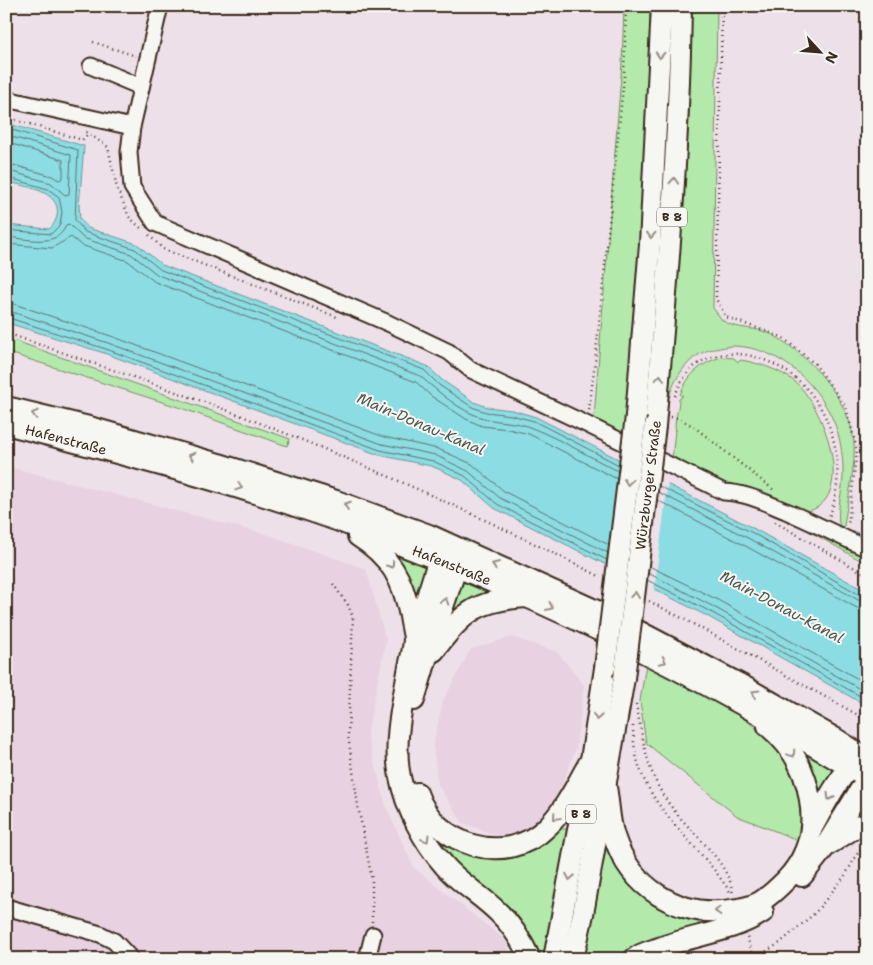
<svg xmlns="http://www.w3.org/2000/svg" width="873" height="965" font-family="'Shantell Sans',sans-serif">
  <rect width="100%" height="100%" fill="#eee0e8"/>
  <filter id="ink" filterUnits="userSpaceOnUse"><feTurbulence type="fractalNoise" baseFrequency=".02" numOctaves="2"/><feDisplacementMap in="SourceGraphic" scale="10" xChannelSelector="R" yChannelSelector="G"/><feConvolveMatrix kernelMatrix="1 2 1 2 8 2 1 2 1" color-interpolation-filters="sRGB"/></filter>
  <g filter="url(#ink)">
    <g fill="#e8d1e1">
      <polygon points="6,466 269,535 366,569 386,640 367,735 387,809 414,868 505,940 513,959 6,959"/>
      <polygon points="512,637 557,652 584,685 576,748 558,796 535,827 501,837 463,823 438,785 433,746 443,701 471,649"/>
    </g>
    <g fill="#b3e9ab" stroke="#778a64">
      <polygon points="624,6 650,6 648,101 637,303 624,435 594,418 622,63"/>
      <path d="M692 6H717L713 308C716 312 719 316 722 320 736 331 758 326 773 335 809 355 850 400 854 442 856 465 847 503 844 526L840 528C835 510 844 490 843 471 843 458 841 443 837 430 823 388 781 347 734 346 728 346 721 348 715 349 694 351 678 372 671 391 668 399 667 409 666 417L689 118Z"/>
      <polygon points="6,336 13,340 290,439 287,446 181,408 6,352"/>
      <path d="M721 357 734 358 738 362 741 360C759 363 780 370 794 381 822 403 858 496 809 511 804 512 798 511 793 511L672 461 675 429 676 431C673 422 679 410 679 399L683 396 680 395C687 375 701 363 721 357Z"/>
      <polygon points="784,517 867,556 867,564"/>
      <polygon points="390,551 427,565 419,605"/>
      <polygon points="463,580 494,591 450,617 459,584"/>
      <path d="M646 664C695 689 754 714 786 761 795 775 799 792 803 808L799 811 804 820 800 841 737 816 646 743 640 701Z"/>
      <polygon points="795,743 837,766 822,803"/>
      <polygon points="562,829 567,829 570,833 548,952 544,958 539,956 445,853 444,847 445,844 544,840"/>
      <polygon points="610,845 696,918 699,924 697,929 625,959 583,959 604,847"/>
    </g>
    <path fill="#8cdde3" stroke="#6c9594" d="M6 123 84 146 79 206 80 219 88 228 137 244 162 265 427 366 442 380 474 402 487 407 512 410 536 417 751 527 867 592V706L707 616 494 508 462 480 441 470 431 466 379 455 104 353 14 325 6 321V225L49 229C54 225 55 222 57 216 62 190 24 187 6 181Z"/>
    <polygon fill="#eee0e8" points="621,458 668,482 654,592 608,568"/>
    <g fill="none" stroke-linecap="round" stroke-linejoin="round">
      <g stroke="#5b726d" stroke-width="1">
        <polyline points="6,128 78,150 75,220 85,232 135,249 161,270 424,370 439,385 472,407 486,412 511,415 534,421 619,465"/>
        <polyline points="6,135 71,155 69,194 65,195 51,183 6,170"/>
        <polyline points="6,142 63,160 63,178 59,180 52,176 6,163"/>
        <polyline points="6,177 48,189 59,197 62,212 60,225 51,234 6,230"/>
        <path d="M6 237C26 238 58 249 66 225L69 224 83 238 131 254 158 275 420 376C439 392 459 411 483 418 500 423 517 421 532 428 562 440 590 457 618 471"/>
        <polyline points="6,244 52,248 71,237 81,245 128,261 155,282 416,382 431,396 466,419 482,426 508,429 529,434 617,479"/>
        <polyline points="6,303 14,304 111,336 384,437 438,449 472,464 505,492 609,545"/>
        <polyline points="6,310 108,343 382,444 435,455 468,471 500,498 608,553"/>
        <polyline points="6,317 106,349 380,450 433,461 465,476 497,504 607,560"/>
        <polyline points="659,486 749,531 862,596 867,596"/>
        <polyline points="658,492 746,537 860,601 867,603"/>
        <polyline points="657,500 742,544 857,608 867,610"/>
        <polyline points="649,566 716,599 867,684"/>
        <polyline points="648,573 712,606 867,693"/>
        <polyline points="647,580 709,611 867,700"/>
      </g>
      <polyline stroke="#6c9594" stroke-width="4" points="854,533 867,538"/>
      <g stroke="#3b2a1e" stroke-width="19">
        <g id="minor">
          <path d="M160 6 132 127 129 152 132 187 155 223 388 323 449 352 471 370 586 424 724 492C747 493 766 503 786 511 814 523 840 536 867 549"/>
          <polyline points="91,66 141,87"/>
          <polyline points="6,99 132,127"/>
          <polyline points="6,907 100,934 114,941 131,959"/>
          <polyline points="367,959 373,935"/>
        </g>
      </g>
      <g stroke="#3b2a1e" stroke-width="24">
        <g id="major">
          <polyline points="6,407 93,428 219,464 336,501 429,535 619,621 743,686 836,739 867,759"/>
          <polyline points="636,416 650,244 662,6"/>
          <path id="s1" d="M6 424C112 451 218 479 322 515 349 524 375 535 401 545 564 607 719 686 867 778"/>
          <path d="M655 426C667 287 679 147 681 6"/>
          <path d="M358 536C390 556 403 579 410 616 411 623 413 631 414 638 414 649 410 661 408 672 402 706 393 743 400 777 406 808 423 841 444 865 459 883 481 895 498 912 512 925 522 941 530 959"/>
          <polyline points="415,635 443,546"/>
          <path d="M434 651C463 611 478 600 527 597"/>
          <polyline points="414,700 435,630 461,554"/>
          <path d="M606 787C609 803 609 821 614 836 630 887 678 918 731 910 740 909 751 907 760 902 770 896 778 888 786 880 807 858 815 830 810 800 806 771 791 745 768 726"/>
          <path d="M417 793C435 846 506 868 547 827 566 809 577 783 591 760"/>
          <path d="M812 828C826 803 838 777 859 758"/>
          <polyline points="831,843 856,827 867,823"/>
          <polyline points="802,876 825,847 867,779"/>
          <polyline points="554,959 591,760 605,668"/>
          <polyline points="573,959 583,914 624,678"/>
          <path d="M634 959C641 953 651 951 659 948 693 935 733 932 763 912"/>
        </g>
      </g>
      <g stroke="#3b2a1e" stroke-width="2.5" stroke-dasharray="1 4" stroke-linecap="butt">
        <polyline points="722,6 716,299 726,317 782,337 815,364 846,407 857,450 848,525"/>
        <polyline points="93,42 136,56"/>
        <polyline points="6,117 82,140 89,133"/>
        <polyline points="86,132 108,147 117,188 129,217 143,230"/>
        <polyline points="149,235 163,249 337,317"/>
        <path d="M6 331 15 336C86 361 158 385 229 411 356 460 480 515 601 577"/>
        <path d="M675 396C696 334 769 348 806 388 837 422 846 475 829 517"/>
        <polyline points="589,410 595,362 624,77 626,6"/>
        <polyline points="671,417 678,418 693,426 775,491"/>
        <polyline points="775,522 867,575"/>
        <polyline points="333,584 348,605 353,617 348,735 358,806 372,880 372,923"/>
        <polyline points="649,601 697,626 867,720"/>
        <path d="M636 704C643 740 647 775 670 805 688 830 715 849 728 877 731 882 732 889 733 895"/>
        <path d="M633 726C633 787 669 817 706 860 715 870 723 882 731 893"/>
        <polyline points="747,937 754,958"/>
        <polyline points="753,959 780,943 815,913 844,877 858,853 867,841"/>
      </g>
      <use href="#minor" stroke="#f6f6f2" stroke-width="15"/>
      <use href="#major" stroke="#f6f6f2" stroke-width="20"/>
      <g stroke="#3b2a1e" stroke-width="24" stroke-linecap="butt">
        <g id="major-bridge">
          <polyline points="605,668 636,416"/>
          <polyline points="624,678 655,426"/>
        </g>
      </g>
      <use href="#major-bridge" stroke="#f6f6f2" stroke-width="20"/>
    </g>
    <defs><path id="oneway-chevron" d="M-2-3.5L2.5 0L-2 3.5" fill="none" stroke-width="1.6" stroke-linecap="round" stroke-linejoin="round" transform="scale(1.25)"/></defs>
    <g stroke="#989088">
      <use href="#oneway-chevron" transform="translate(660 55) rotate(93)"/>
      <use href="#oneway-chevron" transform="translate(674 181) rotate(-87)"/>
      <use href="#oneway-chevron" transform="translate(651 235) rotate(93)"/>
      <use href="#oneway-chevron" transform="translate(660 378) rotate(-85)"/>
      <use href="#oneway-chevron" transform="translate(35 414) rotate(-166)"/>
      <use href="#oneway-chevron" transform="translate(192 456) rotate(-164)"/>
      <use href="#oneway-chevron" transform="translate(628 482) rotate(97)"/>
      <use href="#oneway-chevron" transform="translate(239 487) rotate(18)"/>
      <use href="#oneway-chevron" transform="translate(347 505) rotate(-160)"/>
      <use href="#oneway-chevron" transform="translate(391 565) rotate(55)"/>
      <use href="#oneway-chevron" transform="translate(495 565) rotate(-156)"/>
      <use href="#oneway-chevron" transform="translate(635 595) rotate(-83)"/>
      <use href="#oneway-chevron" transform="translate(445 601) rotate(-71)"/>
      <use href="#oneway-chevron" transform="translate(550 607) rotate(25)"/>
      <use href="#oneway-chevron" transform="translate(663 661) rotate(27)"/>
      <use href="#oneway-chevron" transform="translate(755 693) rotate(-150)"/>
      <use href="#oneway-chevron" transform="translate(597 717) rotate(99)"/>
      <use href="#oneway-chevron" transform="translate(792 754) rotate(56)"/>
      <use href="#oneway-chevron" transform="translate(830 797) rotate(120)"/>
      <use href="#oneway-chevron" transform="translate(556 817) rotate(130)"/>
      <use href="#oneway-chevron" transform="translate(426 839) rotate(59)"/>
      <use href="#oneway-chevron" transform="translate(570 877) rotate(100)"/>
      <use href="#oneway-chevron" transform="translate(718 911) rotate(177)"/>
    </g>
  </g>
  <g text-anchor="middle" stroke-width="4" stroke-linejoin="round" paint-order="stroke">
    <g fill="#f6f6f2" stroke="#73675e" stroke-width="1">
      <rect x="657" y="207.5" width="30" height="19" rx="4"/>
      <rect x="566" y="804.5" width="30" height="19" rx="4"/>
    </g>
    <g font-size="12" font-weight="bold" fill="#3b2a1e">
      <text x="672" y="221">B 8</text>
      <text x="581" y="818">B 8</text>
    </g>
    <g font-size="14" fill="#3b2a1e" stroke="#f6f6f2">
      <text dy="5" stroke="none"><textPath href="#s1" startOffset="62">Hafenstraße</textPath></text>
      <text transform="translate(648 485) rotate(-83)" y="5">Würzburger Straße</text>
      <text dy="5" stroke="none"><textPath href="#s1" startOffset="468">Hafenstraße</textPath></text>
    </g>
    <g font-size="15" font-style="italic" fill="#4f574f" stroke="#f6f6f2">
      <text transform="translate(421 424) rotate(23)" y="5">Main-Donau-Kanal</text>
      <text transform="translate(782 607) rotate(28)" y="5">Main-Donau-Kanal</text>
    </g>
  </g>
  <rect width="873" height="965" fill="none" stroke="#f6f6f2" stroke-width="25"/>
  <rect x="12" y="12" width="848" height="940" fill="none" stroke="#3b2a1e" stroke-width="2" filter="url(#ink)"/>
  <g transform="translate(820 52) rotate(116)" stroke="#f6f6f2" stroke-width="4" paint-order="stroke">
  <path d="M0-4L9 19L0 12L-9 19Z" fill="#3b2a1e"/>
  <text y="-8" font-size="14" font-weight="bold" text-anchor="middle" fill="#3b2a1e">N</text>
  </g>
</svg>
